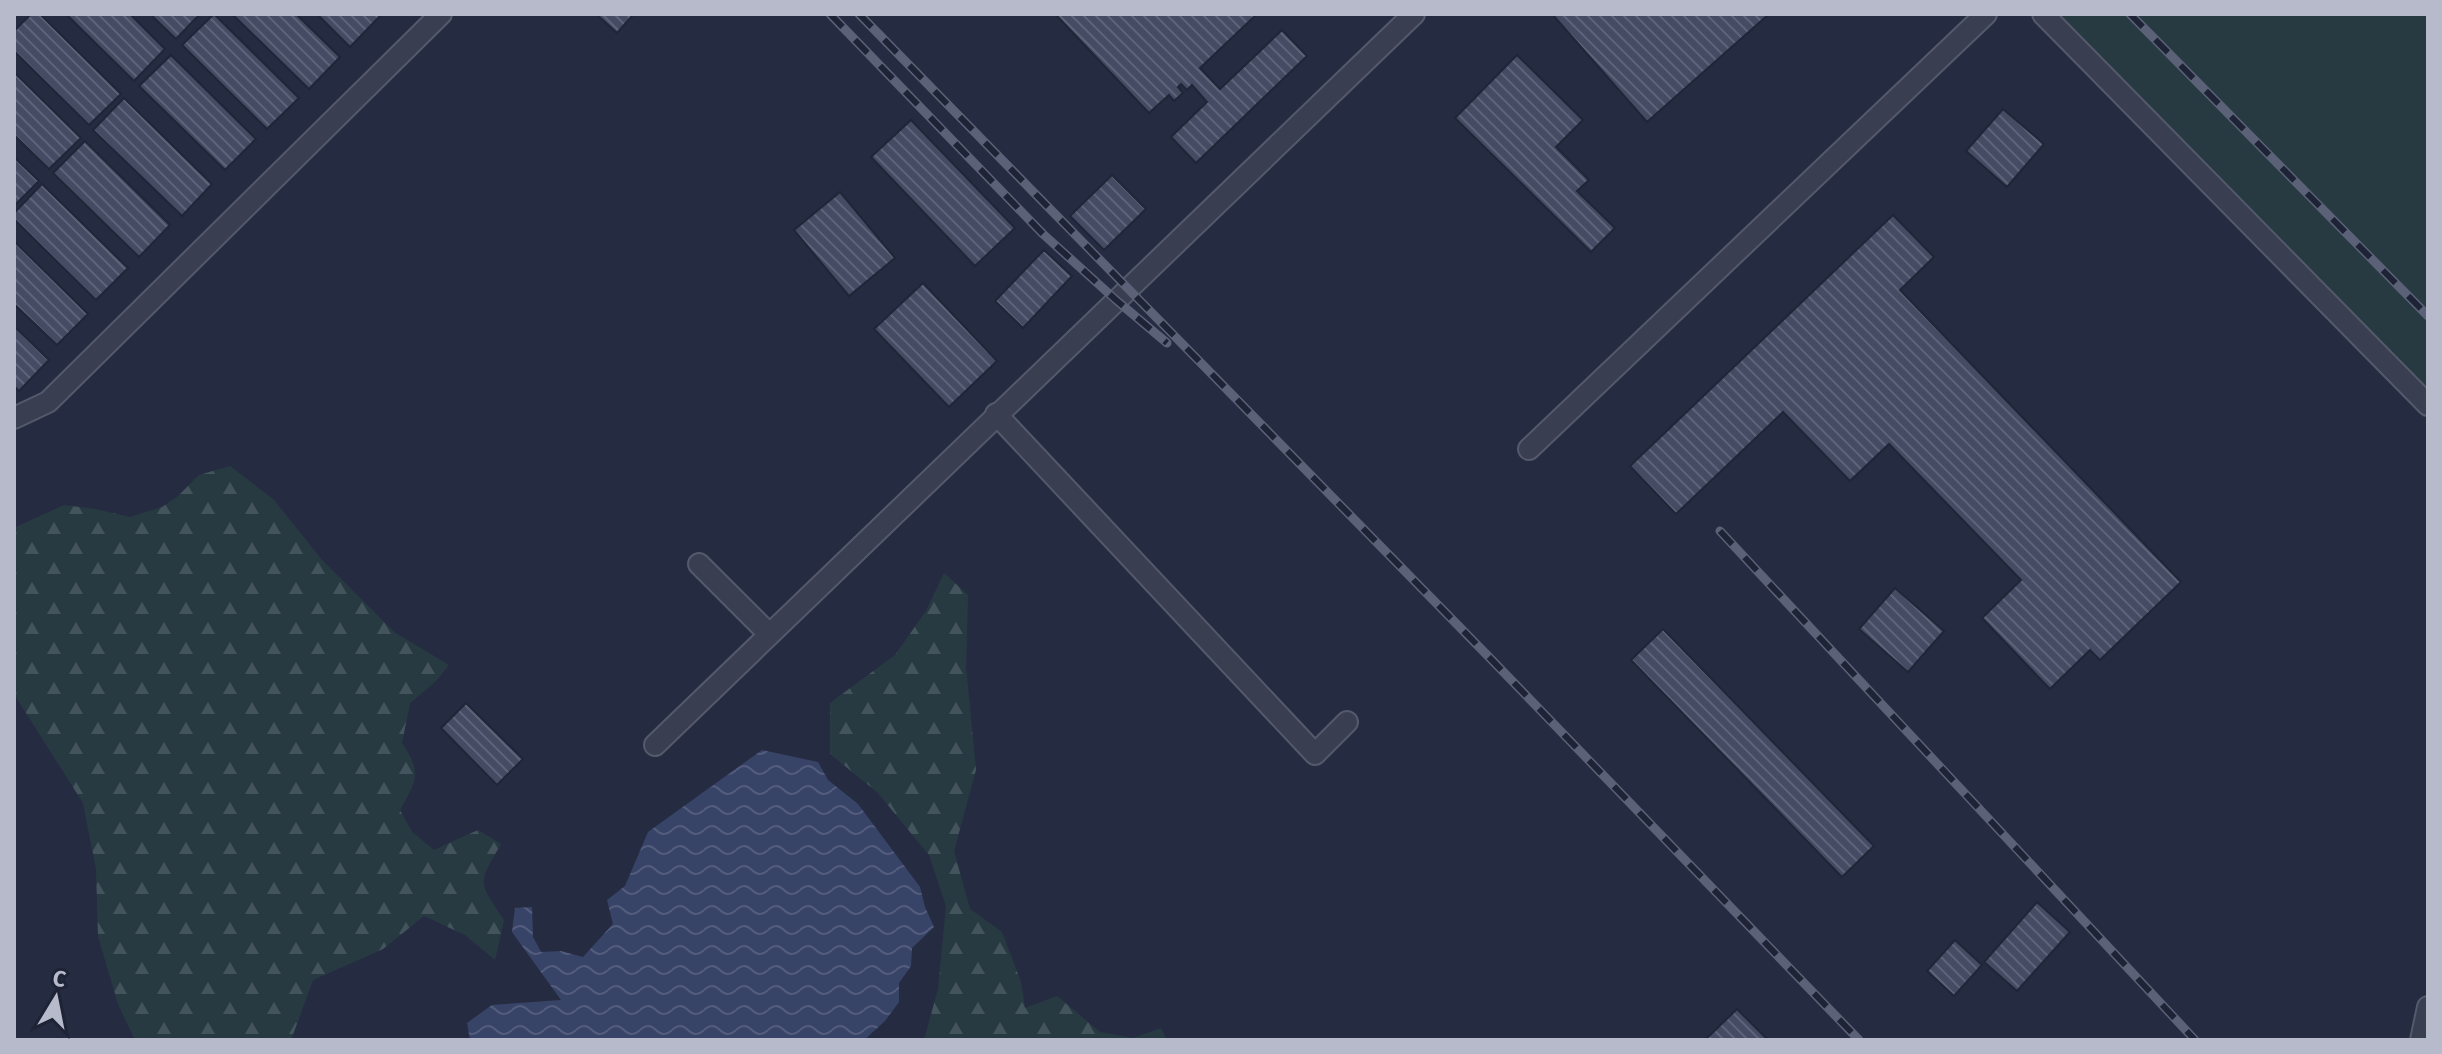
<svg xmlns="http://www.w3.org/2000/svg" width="2442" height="1054" font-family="'Fira Sans',sans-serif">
  <defs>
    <pattern id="forest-firs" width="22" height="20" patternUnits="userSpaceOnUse" patternTransform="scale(2)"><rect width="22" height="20" fill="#273a42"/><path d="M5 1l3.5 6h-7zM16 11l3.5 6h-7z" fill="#44545c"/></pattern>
    <pattern id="water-waves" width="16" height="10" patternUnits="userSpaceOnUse" patternTransform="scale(2)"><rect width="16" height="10" fill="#384368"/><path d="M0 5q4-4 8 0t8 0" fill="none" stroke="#535c7c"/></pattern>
    <pattern id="building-back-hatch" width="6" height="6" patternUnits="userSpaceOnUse" patternTransform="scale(2)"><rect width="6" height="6" fill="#444b63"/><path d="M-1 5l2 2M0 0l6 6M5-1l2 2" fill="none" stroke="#5d6378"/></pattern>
  </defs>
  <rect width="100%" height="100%" fill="#252c41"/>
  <polygon fill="#273a42" points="2059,14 2428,14 2428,389 2078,35"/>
  <g fill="url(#forest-firs)">
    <path d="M230 466 274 500 322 560 394 632 449 665 435 682 410 703 402 743C422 774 417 779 400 810L412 832 434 850 478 830 501 844C477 885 478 881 504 920L495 960 465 935 424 916 383 949 313 980 291 1040H135L118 1004 98 936 96 869 83 803 14 694V528L64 505 95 509 130 517 162 507 177 497 199 475Z"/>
    <polygon points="944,573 968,595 966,667 976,770 954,851 970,909 1002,932 1021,982 1025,1008 1057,996 1100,1032 1133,1038 1161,1028 1167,1040 924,1040 938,989 946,906 929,855 877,792 830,754 830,703 895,655 926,611"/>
  </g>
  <polygon fill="url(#water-waves)" points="762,750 818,762 828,780 858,804 920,887 925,907 934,927 912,948 911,966 899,983 899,1002 885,1021 864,1040 470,1040 467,1023 492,1005 561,1000 512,932 515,908 532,907 533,937 541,952 561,951 583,957 613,924 607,900 625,886 648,832"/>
  <g fill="url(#building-back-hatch)" stroke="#202538" stroke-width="2">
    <polygon points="31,14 40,14 121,94 89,125 14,51 14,31"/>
    <polygon points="66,14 130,14 165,49 134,81"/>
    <polygon points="150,14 200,14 176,39"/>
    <polygon points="214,14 299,98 267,129 182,45"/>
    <polygon points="232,14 296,14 340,57 309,89"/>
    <polygon points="317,14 381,14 381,15 350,47"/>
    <polygon points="596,14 634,14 617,33"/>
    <polygon points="1055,14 1257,14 1200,68 1220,89 1282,30 1307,56 1196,163 1171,137 1207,102 1192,85 1187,90 1181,84 1178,87 1183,93 1174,101 1169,95 1149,113"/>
    <polygon points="1552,14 1769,14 1647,122"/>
    <polygon points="171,55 256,139 225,170 139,86"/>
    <polygon points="1517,55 1583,120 1556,147 1589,180 1577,191 1615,228 1591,252 1455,118"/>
    <polygon points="14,72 81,138 49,169 14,135"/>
    <polygon points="124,98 212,184 182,216 93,130"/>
    <polygon points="2003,109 2044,144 2007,187 1966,151"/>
    <polygon points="911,120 1015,228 975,266 871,157"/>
    <polygon points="85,141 170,225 139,257 53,173"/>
    <polygon points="14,157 39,181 14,206"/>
    <polygon points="1112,175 1146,209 1104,250 1070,216"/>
    <polygon points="42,184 128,268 96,300 14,219 14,213"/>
    <polygon points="840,192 895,258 849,296 794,230"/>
    <polygon points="1893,215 1934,257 1900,290 2181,582 2100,660 2090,650 2050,689 1982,618 2021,580 1889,444 1850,481 1783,412 1676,514 1630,466"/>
    <polygon points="14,241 88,314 57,345 14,304"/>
    <polygon points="1044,250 1072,276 1023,328 995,301"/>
    <polygon points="923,283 997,361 949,407 874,329"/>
    <polygon points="14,326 49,360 19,391 14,386"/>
    <polygon points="1895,588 1944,631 1908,672 1859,629"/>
    <polygon points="1663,629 1874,846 1842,877 1631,660"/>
    <polygon points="466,703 523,759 497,785 441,728"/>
    <polygon points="2037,902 2070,932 2017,991 1984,962"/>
    <polygon points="1955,940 1982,965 1954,996 1927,971"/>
    <polygon points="1737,1009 1768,1040 1705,1040"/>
  </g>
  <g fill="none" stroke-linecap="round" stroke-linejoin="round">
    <g stroke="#54596b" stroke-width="24">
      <g id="minor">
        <polyline points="2043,14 2428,405"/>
        <polyline points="996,414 1315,754 1347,722"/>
        <polyline points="14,418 48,402 441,14"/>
        <polyline points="1529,449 1986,14"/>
        <polyline points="699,564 769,634"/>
        <polyline points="655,745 1414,14"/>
        <polyline points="2421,1040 2428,1007"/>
      </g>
    </g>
    <use href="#minor" stroke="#393e51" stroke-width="20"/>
    <g stroke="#5b6278" stroke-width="9">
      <g id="rail">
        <polyline points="830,14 1043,234 1116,300 1167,343"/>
        <polyline points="859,14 1488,656 1859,1040"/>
        <polyline points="2130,14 2428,316"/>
        <polyline points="1720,531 2195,1040"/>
      </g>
    </g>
    <use href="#rail" stroke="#1e2336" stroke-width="6" stroke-dasharray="18" stroke-linecap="butt"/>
  </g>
  <rect width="2442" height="1054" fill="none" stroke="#b6bacb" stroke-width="32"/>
  <g transform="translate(56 998) rotate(10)" stroke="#1e2336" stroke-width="6" paint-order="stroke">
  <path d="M0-6L14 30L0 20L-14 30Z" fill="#b6bacb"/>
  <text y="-12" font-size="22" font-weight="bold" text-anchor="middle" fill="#b6bacb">С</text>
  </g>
</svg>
